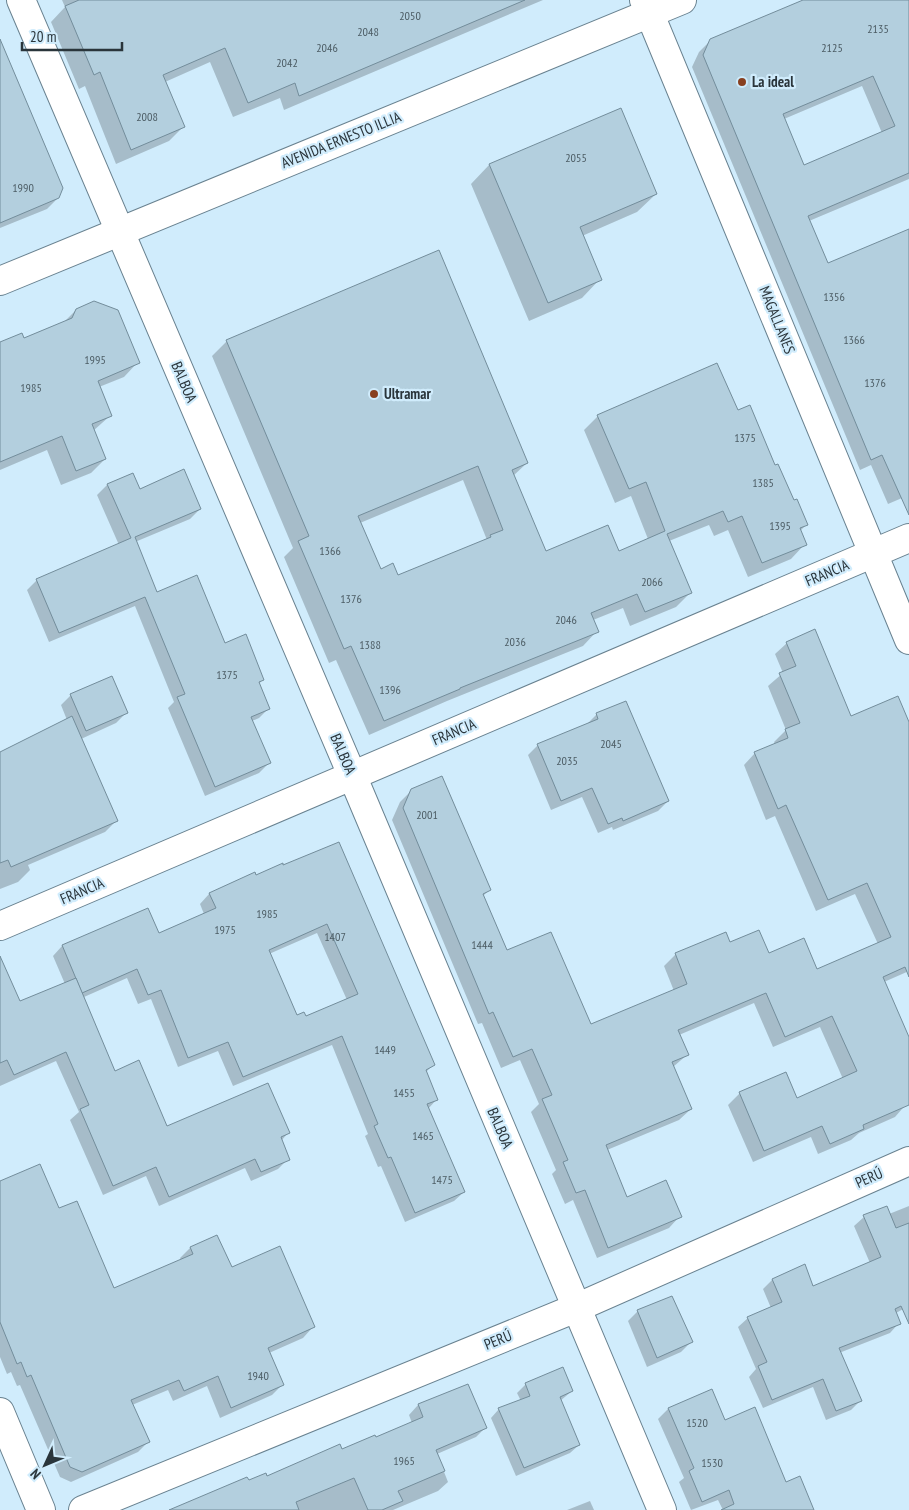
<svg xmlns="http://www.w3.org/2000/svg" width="909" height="1510" font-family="'PT Sans Narrow',sans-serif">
  <rect width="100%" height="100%" fill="#d0ecfc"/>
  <g fill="#0003" fill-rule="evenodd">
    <polygon points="62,0 543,0 284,110 280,98 233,117 210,62 165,82 184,126 169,141 116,164 85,86 79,89 51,22 65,7"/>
    <path d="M807 0H909V179L809 221 827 264 909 230V495L888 504 871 465 860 470 692 67 699 52 711 40ZM862 86 882 133 804 167 784 119Z"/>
    <polygon points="0,42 58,198 47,209 0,228"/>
    <polygon points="620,109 656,194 637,212 582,236 600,279 582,298 529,321 471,184 489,165"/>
    <polygon points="76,310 138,362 124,377 99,387 111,415 93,431 105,459 91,473 61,485 47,450 0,470 0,344 23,339 64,322"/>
    <path d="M227 341 527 463 513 476 545 553 618 552 648 539 631 496 615 503 584 430 598 416 737 412 774 466 807 524 800 531 805 544 791 559 748 577 728 530 714 536 709 525 669 541 690 593 676 607 630 626 623 608 593 620 597 631 583 646 447 701 369 735 336 660 329 663 284 557 293 548 212 356ZM463 480 487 540 398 577 380 570 360 523Z"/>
    <polygon points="132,474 139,491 200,509 190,519 135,542 157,593 225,645 263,679 259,684 269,708 259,718 252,721 269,763 259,773 205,796 168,708 174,702 135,606 49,642 27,590 37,580 119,545 97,495 107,485"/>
    <polygon points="787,643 851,718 909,725 909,971 884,982 909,1040 909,1101 895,1117 859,1133 851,1140 818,1154 811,1137 753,1162 728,1105 740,1093 797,1100 843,1079 820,1027 773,1047 754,1003 679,1035 688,1054 673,1067 691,1109 679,1120 607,1150 627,1199 680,1216 669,1228 597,1258 573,1200 565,1204 552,1174 556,1170 531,1112 539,1104 520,1060 501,1068 482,1023 478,1024 392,820 400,802 412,790 489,890 483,896 506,952 591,1026 674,991 664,966 675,955 725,933 730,944 768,954 817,971 878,944 855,894 816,911 775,816 766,820 744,765 755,753 775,745 774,742 786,730 768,686 783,673 775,654"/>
    <polygon points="71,695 126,713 116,723 81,739 116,821 105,832 28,865 30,870 18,882 0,889 0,784 67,720 61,705"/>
    <polygon points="597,714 668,801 658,811 613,830 612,827 598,833 582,797 551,810 528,755 538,745 587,724"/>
    <path d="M339 844 433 1065 425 1073 437 1099 428 1109 464 1192 454 1201 405 1222 381 1166 378 1167 365 1136 368 1134 332 1045 233 1086 218 1051 178 1067 151 999 138 1004 127 978 84 997 114 1072 166 1127 288 1133 281 1141 288 1159 278 1169 251 1181 245 1168 159 1206 146 1176 103 1195 70 1120 79 1112 56 1061 0 1086V978L19 1003 65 984 53 956 62 946 158 934 204 914 200 904 209 894ZM317 933 347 1000 306 1018 296 1017 269 954Z"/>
    <polygon points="0,1183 58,1210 114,1289 181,1260 180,1258 190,1248 231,1269 313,1327 303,1338 269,1353 282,1385 272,1395 220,1418 207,1386 173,1401 168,1390 132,1405 148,1442 138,1452 71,1482 60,1477 20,1385 17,1386 11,1372 7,1374 0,1357"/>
    <polygon points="909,1206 909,1305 905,1308 896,1313 899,1323 890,1333 839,1353 860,1401 851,1410 826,1420 813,1387 763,1408 749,1377 756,1369 738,1327 748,1318 771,1308 763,1289 772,1280 804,1266 813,1287 870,1263 854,1226 864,1217 889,1214"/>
    <polygon points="638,1311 691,1342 681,1352 647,1367 628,1321"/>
    <polygon points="526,1384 572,1391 560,1401 579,1445 570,1453 516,1476 491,1418 499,1409 521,1401 517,1393"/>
    <polygon points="467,1385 485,1428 476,1437 437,1454 448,1482 438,1491 393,1510 171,1510 248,1482 267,1478 375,1439 412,1423 409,1415 418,1405"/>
    <polygon points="711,1391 725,1422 785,1484 813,1510 723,1510 718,1500 691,1510 679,1482 684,1478 658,1419 668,1409"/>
    <polygon points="590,1501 594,1510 567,1510"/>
  </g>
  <g fill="#b3cfde" stroke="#738d9b" fill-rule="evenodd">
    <polygon points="79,0 525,0 299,96 295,83 248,103 225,48 163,75 185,127 131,150 100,72 94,75 65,6"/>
    <path d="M803 0H909V173L808 216 828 263 909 229V515L882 455 871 460 703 55 710 39ZM873 76 895 126 804 165 783 114Z"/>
    <polygon points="0,39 63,188 59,198 0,223"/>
    <polygon points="621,108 657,194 580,227 602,280 548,303 489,164"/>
    <path d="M439 250 528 463 512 470 546 551 608 525 619 551 665 531 646 482 629 489 597 415 717 363 738 410 750 405 775 465 778 464 794 500 797 499 808 525 800 528 807 545 762 563 742 516 728 522 723 511 667 534 692 593 645 612 637 594 591 613 599 632 460 688V689L384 721 351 646 344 649 298 541 309 536 226 340ZM478 466 503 530 490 535 491 537 398 575 393 563 381 569 358 516Z"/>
    <polygon points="94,301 118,310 140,363 98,381 112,416 92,424 106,459 76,471 62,436 0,462 0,342 22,333 24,338 72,318 76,309"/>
    <polygon points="184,469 201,509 135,537 157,592 197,575 225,643 246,634 264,680 259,682 270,709 251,717 271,763 215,787 177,697 185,694 145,597 59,633 36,579 131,538 107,484 133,473 140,489"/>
    <polygon points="815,629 851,716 898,696 909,722 909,977 905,967 883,977 909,1037 909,1105 863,1125 864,1129 830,1144 822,1126 764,1151 739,1092 786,1072 797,1098 857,1071 832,1016 785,1037 766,993 678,1030 689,1055 672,1062 692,1109 606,1145 627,1197 666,1180 682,1217 608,1248 585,1190 576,1193 563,1162 568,1160 542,1099 552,1095 532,1049 513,1057 493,1012 489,1014 403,808 411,789 442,776 491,890 483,894 507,950 551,932 591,1024 687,984 675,953 726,932 730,942 759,930 769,953 804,938 817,969 891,937 867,883 828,900 786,805 778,809 754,752 788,738 785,729 800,723 779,673 796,666 786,642"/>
    <polygon points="112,676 128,713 86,731 70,694"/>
    <polygon points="626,701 669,801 623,821 622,818 608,824 592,788 561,801 537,744 598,719 596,713"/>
    <polygon points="72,716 118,821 11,867 8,860 0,863 0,752"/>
    <path d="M339 842 435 1065 426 1070 438 1100 427 1104 465 1192 415 1213 391 1157 388 1158 374 1126 378 1124 342 1036 243 1077 228 1042 188 1058 161 990 148 995 137 969 82 993 62 945 148 908 159 933 216 908 209 893 255 872 256 875 283 863V865ZM327 924 358 994 306 1016 304 1012 297 1015 269 950Z"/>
    <polygon points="0,956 20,1001 76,978 115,1071 139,1060 167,1126 268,1083 290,1133 281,1137 290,1160 261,1172 255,1159 169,1197 156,1167 113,1186 80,1109 89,1105 66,1052 14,1075 7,1060 0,1063"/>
    <polygon points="40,1164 59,1208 77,1201 114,1288 193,1254 190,1247 217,1235 232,1267 280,1246 315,1327 268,1348 284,1385 231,1408 218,1376 184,1391 179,1380 131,1400 150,1442 82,1472 70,1467 31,1375 27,1377 21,1362 17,1364 0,1322 0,1181"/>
    <polygon points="887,1206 896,1228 909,1223 909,1324 901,1306 895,1309 901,1324 839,1348 862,1401 836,1411 823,1379 772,1400 758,1366 767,1362 747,1317 782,1302 772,1279 805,1264 813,1286 881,1257 863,1215"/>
    <polygon points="672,1296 693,1342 657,1358 637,1310"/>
    <polygon points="563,1367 573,1391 560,1397 580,1445 524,1468 498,1408 530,1396 525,1383"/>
    <polygon points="468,1384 487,1428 436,1450 445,1471 398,1491 403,1501 382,1510 368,1510 354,1478 296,1502 299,1510 169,1510 247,1477 249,1480 266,1473 267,1476 340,1444 342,1449 375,1435 376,1437 423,1417 418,1404"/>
    <polygon points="712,1389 725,1420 755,1407 786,1482 800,1476 814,1510 721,1510 734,1504 729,1490 702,1502 689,1471 694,1468 668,1408"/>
  </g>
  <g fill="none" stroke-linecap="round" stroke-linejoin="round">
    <g stroke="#698290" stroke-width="30">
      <g id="street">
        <polyline points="21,0 352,775 662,1510"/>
        <polyline points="644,0 909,640"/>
        <polyline points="0,926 909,538"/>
        <polyline points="0,1412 41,1510"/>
        <polyline points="83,1510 576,1308 909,1161"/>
      </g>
    </g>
    <g stroke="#698290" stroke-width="30">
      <polyline id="secondary" points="0,281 682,0"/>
    </g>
    <use href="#street" stroke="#fff" stroke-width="28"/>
    <use href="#secondary" stroke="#fff" stroke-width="28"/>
  </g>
  <g fill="#884020" stroke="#d0ecfc" stroke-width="2">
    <circle cx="742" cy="82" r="5"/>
    <circle cx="374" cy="394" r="5"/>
  </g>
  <g text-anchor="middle" stroke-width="4.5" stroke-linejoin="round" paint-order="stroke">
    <g font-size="12" fill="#4c5c64">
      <text x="410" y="20">2050</text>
      <text x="878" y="33">2135</text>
      <text x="368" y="36">2048</text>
      <text x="327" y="52">2046</text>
      <text x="832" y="52">2125</text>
      <text x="287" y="67">2042</text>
      <text x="147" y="121">2008</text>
      <text x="576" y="162">2055</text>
      <text x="23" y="192">1990</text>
      <text x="834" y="301">1356</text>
      <text x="854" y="344">1366</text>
      <text x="95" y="364">1995</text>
      <text x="875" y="387">1376</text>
      <text x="31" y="392">1985</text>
      <text x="745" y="442">1375</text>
      <text x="763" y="487">1385</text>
      <text x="780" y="530">1395</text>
      <text x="330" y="555">1366</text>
      <text x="652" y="586">2066</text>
      <text x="351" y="603">1376</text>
      <text x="566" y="624">2046</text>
      <text x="515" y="646">2036</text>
      <text x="370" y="649">1388</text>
      <text x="227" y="679">1375</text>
      <text x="390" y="694">1396</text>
      <text x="611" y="748">2045</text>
      <text x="567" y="765">2035</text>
      <text x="427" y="819">2001</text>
      <text x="267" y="918">1985</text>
      <text x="225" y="934">1975</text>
      <text x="335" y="941">1407</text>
      <text x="482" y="949">1444</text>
      <text x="385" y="1054">1449</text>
      <text x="404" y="1097">1455</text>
      <text x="423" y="1140">1465</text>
      <text x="442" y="1184">1475</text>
      <text x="258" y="1380">1940</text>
      <text x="697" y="1427">1520</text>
      <text x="404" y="1465">1965</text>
      <text x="712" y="1467">1530</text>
    </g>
    <g font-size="15" font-weight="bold" fill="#2a353b" stroke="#d0ecfc" text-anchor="start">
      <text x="752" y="87">La ideal</text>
      <text x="384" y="399">Ultramar</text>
    </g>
    <g font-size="15" fill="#2a353b" stroke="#d0ecfc">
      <text transform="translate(341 140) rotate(-22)" y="5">AVENIDA ERNESTO ILLIA</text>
      <text transform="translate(777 320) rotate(68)" y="5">MAGALLANES</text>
      <text transform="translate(184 382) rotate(67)" y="5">BALBOA</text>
      <text transform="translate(827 573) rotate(-23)" y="5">FRANCIA</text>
      <text transform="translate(454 732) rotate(-23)" y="5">FRANCIA</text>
      <text transform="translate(343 754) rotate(67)" y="5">BALBOA</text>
      <text transform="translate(82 891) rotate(-23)" y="5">FRANCIA</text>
      <text transform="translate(500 1128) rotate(67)" y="5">BALBOA</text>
      <text transform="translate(869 1178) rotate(-24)" y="5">PERÚ</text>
      <text transform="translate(498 1340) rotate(-22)" y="5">PERÚ</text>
    </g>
  </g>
  <g transform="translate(45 1465) rotate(226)" stroke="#d0ecfc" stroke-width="4" paint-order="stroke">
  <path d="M0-4L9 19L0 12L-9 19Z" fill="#2a353b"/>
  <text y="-8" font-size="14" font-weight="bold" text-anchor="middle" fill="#2a353b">N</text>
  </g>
  <path d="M22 42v8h100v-8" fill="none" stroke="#2a353b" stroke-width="2.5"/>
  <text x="30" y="42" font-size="15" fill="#2a353b" stroke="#d0ecfc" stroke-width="4" paint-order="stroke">20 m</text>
</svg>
